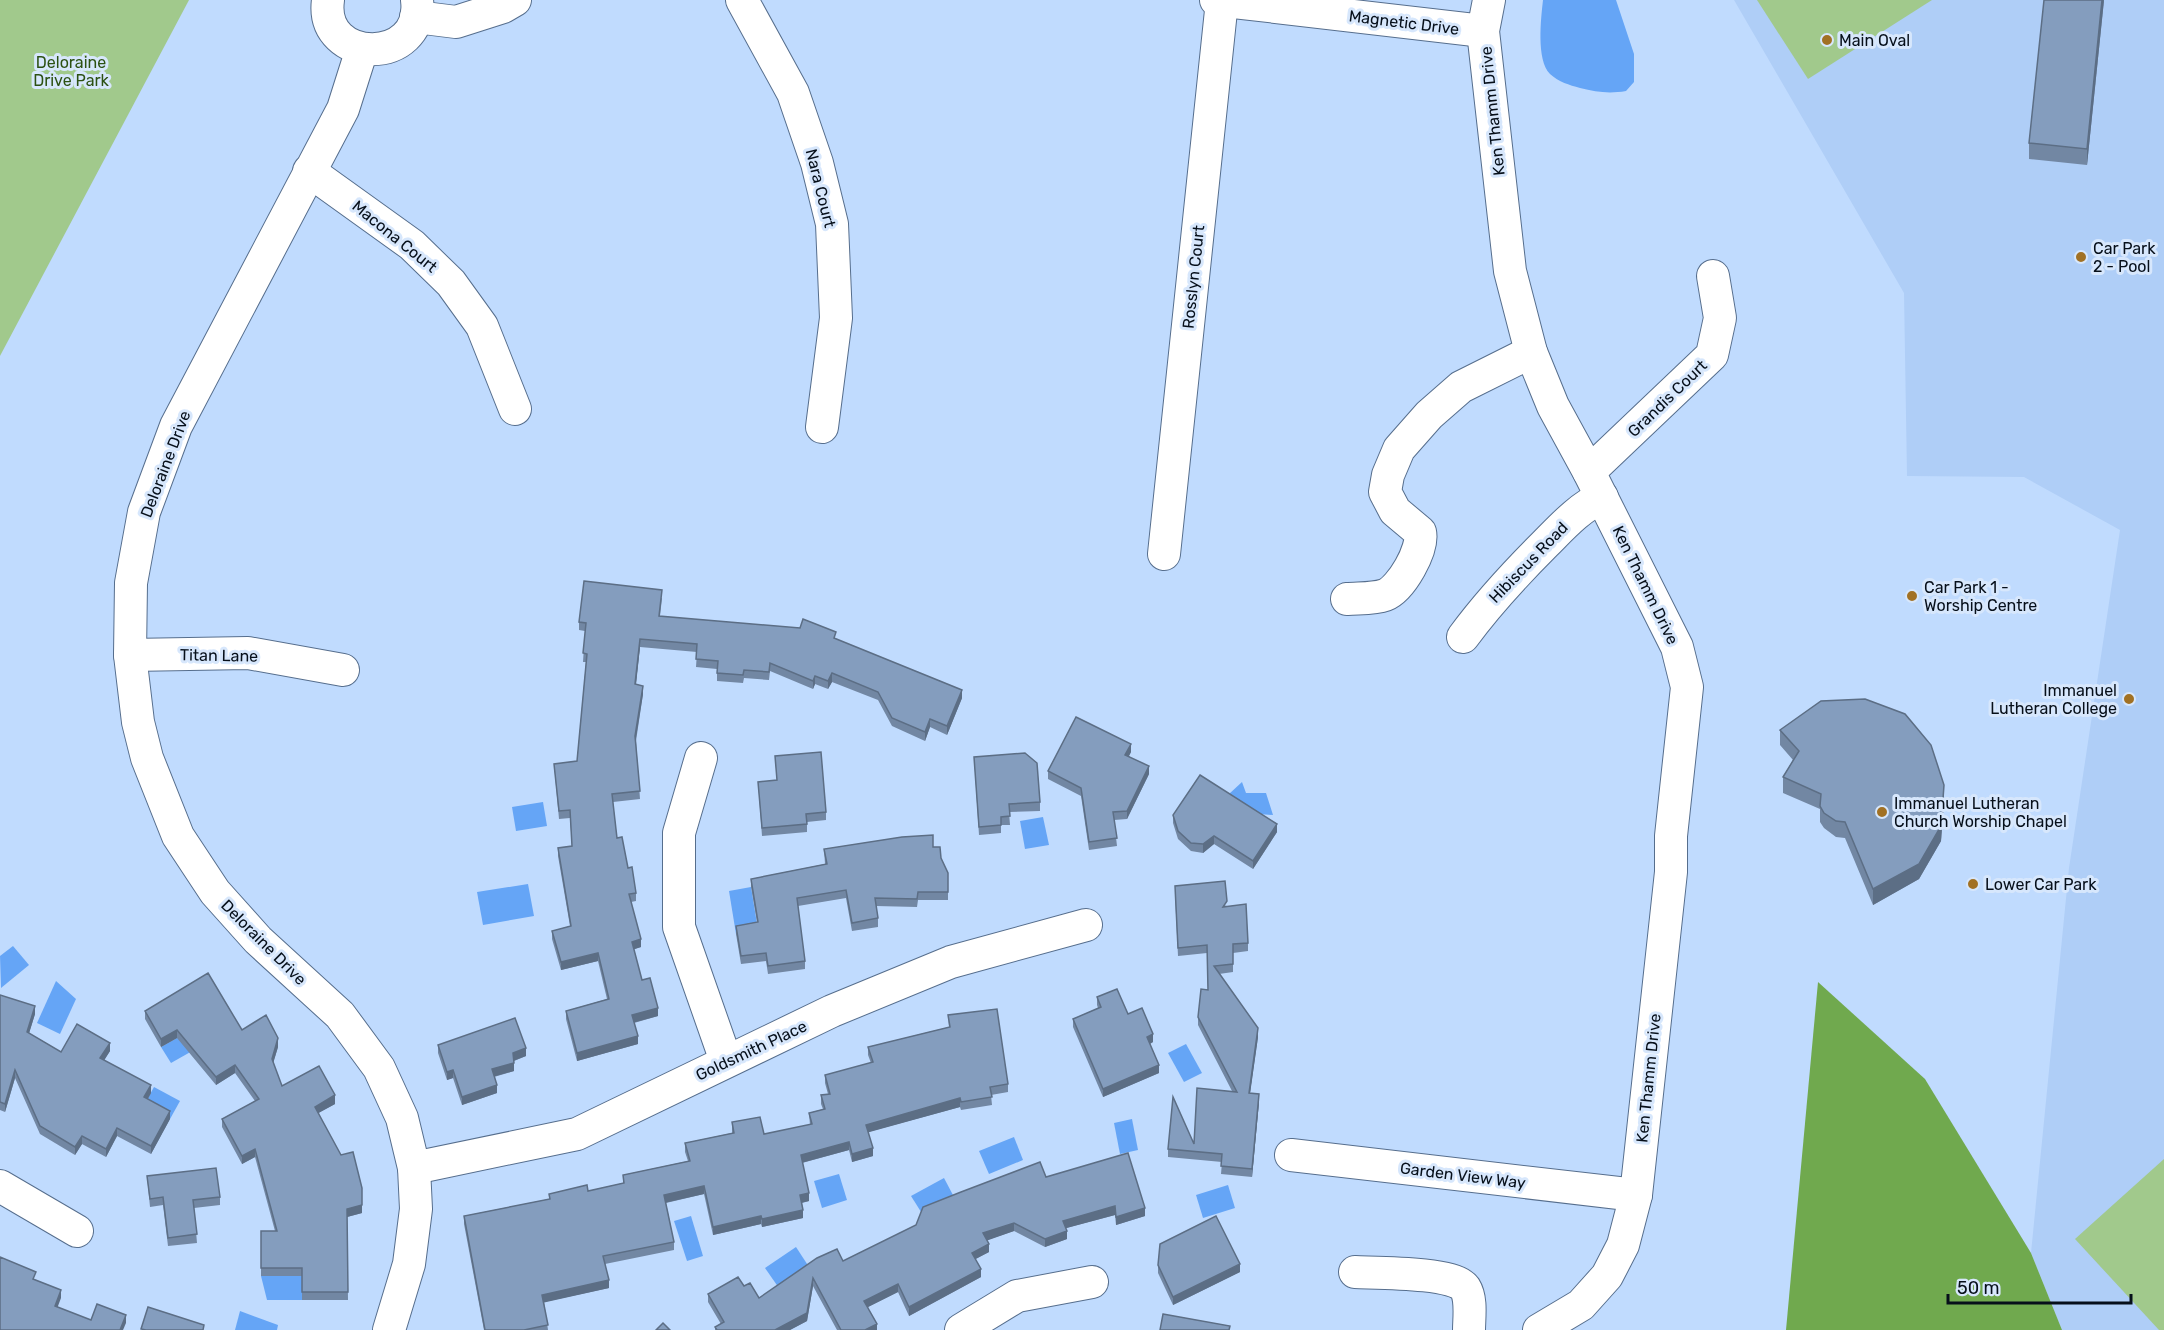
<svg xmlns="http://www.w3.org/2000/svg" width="2164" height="1330" font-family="Rubik,sans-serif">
  <rect width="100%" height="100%" fill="#c0dbfe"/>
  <polygon fill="#afcef7" points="1734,0 2164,0 2164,1330 2062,1330 2031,1253 2069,868 2120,530 2024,477 1907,476 1904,293"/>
  <g fill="#a1c98c">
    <polygon points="0,0 189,0 0,356"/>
    <polygon points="1757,0 1932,0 1808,79"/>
    <polygon points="2164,1159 2164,1330 2159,1330 2075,1239"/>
  </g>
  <polygon fill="#70a94e" points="1818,982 1925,1079 2031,1253 2062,1330 1786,1330"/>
  <g fill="#65a5f6">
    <path d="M1543 0H1616L1634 54V82L1626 91C1609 94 1596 92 1580 88 1569 85 1559 82 1550 74 1536 60 1541 18 1543 0Z"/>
    <polygon points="1242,782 1246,793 1266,793 1273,815 1258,814 1229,794"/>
    <polygon points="543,802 547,826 516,831 512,807"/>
    <polygon points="1043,817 1049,845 1025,849 1020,821"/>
    <polygon points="528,884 534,916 483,925 477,892"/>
    <polygon points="751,887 758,930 736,934 729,891"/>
    <polygon points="13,946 29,965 1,988 0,956"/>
    <polygon points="56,981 76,999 60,1034 37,1023"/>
    <polygon points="191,1030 201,1046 171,1063 161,1047"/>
    <polygon points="1186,1044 1202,1073 1184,1082 1168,1053"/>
    <polygon points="154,1087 180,1101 170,1119 144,1105"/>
    <polygon points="1132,1119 1138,1150 1120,1154 1114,1123"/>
    <polygon points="1014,1137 1023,1160 989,1174 979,1151"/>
    <polygon points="839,1174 847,1200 822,1208 814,1181"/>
    <polygon points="944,1178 954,1197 923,1215 911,1196"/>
    <polygon points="1228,1185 1235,1208 1203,1218 1196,1195"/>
    <polygon points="691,1216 703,1256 687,1261 674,1221"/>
    <polygon points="796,1247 811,1270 781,1291 765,1268"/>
    <polygon points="261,1276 302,1276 302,1300 267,1300"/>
    <polygon points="240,1311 278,1325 277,1330 235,1330"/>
  </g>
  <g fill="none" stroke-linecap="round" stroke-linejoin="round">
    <g stroke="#566e8d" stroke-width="34">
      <g id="minor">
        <path d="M328 0C319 65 425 66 417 0"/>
        <polyline points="742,0 793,93 817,163 832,224 836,318 822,427"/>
        <polyline points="1216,0 1483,31"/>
        <polyline points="1489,0 1483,31 1510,271 1531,352 1553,406 1589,472 1677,647 1687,687 1671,836 1671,872 1636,1195 1623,1245 1607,1276 1581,1305 1539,1330"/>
        <polyline points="416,17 456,22 503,7 515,0"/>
        <polyline points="362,49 343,109 176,426 144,512 131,583 130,655 138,722 147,758 178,836 215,892 258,940 340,1015 379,1068 402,1118 414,1168 416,1209 409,1264 389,1330"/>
        <polyline points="309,171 412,245 451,283 482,326 515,409"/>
        <polyline points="1589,472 1712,355 1720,318 1713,276"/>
        <polyline points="1164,554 1222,1"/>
        <path d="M1347 599C1359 598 1374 599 1385 595 1401 589 1424 549 1420 532L1395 511 1385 492 1388 475 1399 449 1429 415 1461 387 1531 352"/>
        <path d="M1463 637C1488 603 1516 573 1545 544 1563 526 1579 508 1602 497"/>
        <polyline points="130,655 248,653 343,670"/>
        <polyline points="701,758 679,833 679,927 726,1061"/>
        <polyline points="1291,1155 1636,1195"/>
        <polyline points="414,1168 577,1134 832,1011 951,962 1086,925"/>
        <polyline points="0,1186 77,1231"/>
        <path d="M1355 1272C1376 1273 1454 1272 1465 1288 1472 1299 1469 1318 1469 1330"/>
        <polyline points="961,1330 1017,1296 1092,1282"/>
      </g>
    </g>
    <use href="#minor" stroke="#fff" stroke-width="32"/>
  </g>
  <g fill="#7287a3">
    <polygon points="2104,0 2087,165 2029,159 2029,143"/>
    <polygon points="662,598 660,616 836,639 962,698 947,735 930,727 925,741 892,726 878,700 832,682 828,689 815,684 813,689 770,671 769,680 744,678 743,683 717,681 717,669 696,667 697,652 640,647 636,685 643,694 636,741 640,799 613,802 617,838 636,893 636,901 631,902 641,947 634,949 642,980 658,1016 634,1023 638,1044 577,1061 566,1019 566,1011 607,999 598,961 561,970 552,939 552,931 570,926 558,856 558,848 572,846 570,818 559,819 554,764 577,761 586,662 583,662 585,631 579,630 579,622"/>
    <polygon points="1780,730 1944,801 1941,841 1919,879 1873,905 1845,838 1836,837 1824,828 1820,822 1820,809 1783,793 1783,777 1793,760 1780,745"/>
    <polygon points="1131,752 1129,756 1149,774 1127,819 1114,820 1117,846 1089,850 1081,796 1048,779 1048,771"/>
    <polygon points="775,756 826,812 826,820 807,822 807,832 762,836 758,782 777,781"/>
    <polygon points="974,757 1040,802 1040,811 1009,812 1010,825 1001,825 1001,833 979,835"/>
    <polygon points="1173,815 1277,832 1253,869 1214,844 1203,853 1191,851 1178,839 1173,823"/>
    <polygon points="933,847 941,858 948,873 948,900 918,900 917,907 876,906 878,918 878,927 852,931 846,898 798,906 805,961 805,969 768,974 766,961 741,964 736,934 736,926 757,922 751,887 751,879 825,864 824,849"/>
    <polygon points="1175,894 1227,906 1248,943 1248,951 1233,953 1233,972 1219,974 1258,1037 1250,1093 1259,1102 1252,1177 1221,1174 1222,1162 1168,1157 1168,1149 1194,1144 1232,1091 1198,1025 1198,1017 1208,990 1207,953 1178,956"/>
    <polygon points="0,995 35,1014 29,1033 61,1052 110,1051 104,1060 151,1093 148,1099 170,1119 151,1154 117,1136 106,1157 82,1144 75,1155 40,1134 15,1078 5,1112 0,1110"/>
    <polygon points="1097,997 1128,1014 1153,1042 1150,1044 1159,1073 1103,1097 1073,1027 1073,1019 1098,1008 1097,1005"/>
    <polygon points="145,1011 242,1030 278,1047 273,1063 282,1086 335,1104 318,1113 362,1213 347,1217 348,1300 302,1300 302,1276 261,1276 261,1231 275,1231 255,1157 242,1164 222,1127 222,1119 255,1101 235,1073 216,1085 177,1038 161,1047 145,1019"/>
    <polygon points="948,1015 1008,1084 1008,1092 991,1095 992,1105 961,1110 960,1107 868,1132 873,1156 852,1162 849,1150 802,1163 809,1201 802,1203 803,1218 762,1227 761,1224 713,1235 704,1194 666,1203 674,1242 674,1250 605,1264 609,1288 544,1302 548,1330 484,1330 464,1224 464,1216 549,1199 549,1194 588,1191 623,1183 623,1175 688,1161 685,1152 685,1143 732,1133 732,1122 764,1134 810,1125 809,1113 823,1109 821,1104 821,1095 828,1094 825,1083 825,1075 871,1063 868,1055 868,1047 949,1027"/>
    <polygon points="438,1045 526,1056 514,1061 514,1071 494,1077 497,1093 462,1105 453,1078 447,1080 438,1053"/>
    <polygon points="147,1176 220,1197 220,1205 194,1208 197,1243 168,1246 163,1205 150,1207"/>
    <polygon points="1046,1177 1145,1216 1116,1225 1115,1215 1066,1228 1067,1239 1045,1247 1014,1231 987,1240 989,1252 975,1259 981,1277 909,1316 898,1292 868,1307 877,1330 837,1330 813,1286 807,1321 790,1330 715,1330 715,1327 721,1324 708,1302 708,1294 744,1286 759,1298 843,1261"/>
    <polygon points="1158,1265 1240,1272 1173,1305 1158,1273"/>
  </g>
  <g fill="#5c6e85">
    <polygon points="2102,0 2104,0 2087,165 2087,149"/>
    <polygon points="640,639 640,647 635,692 635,684"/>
    <polygon points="832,673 832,682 828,689 828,681"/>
    <polygon points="815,676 815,684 813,689 813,681"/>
    <polygon points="643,686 643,694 635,744 635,736"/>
    <polygon points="962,690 962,698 947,735 947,726"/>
    <polygon points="930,719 930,727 925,741 925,732"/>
    <polygon points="1131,744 1131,752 1125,763 1125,755"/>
    <polygon points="1149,766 1149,774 1127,819 1127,811"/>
    <polygon points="1944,785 1944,801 1941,841 1919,879 1873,905 1873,889"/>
    <polygon points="1277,824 1277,832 1253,869 1253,861"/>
    <polygon points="1214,836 1214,844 1203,853 1203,844"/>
    <polygon points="641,939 641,947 632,950 632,942"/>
    <polygon points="598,953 598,961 561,970 561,962"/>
    <polygon points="35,1006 35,1014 27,1040 27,1032"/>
    <polygon points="658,1008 658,1016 632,1023 632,1015"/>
    <polygon points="1258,1028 1258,1037 1249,1101 1249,1093"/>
    <polygon points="177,1030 177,1038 161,1047 161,1039"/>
    <polygon points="1153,1034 1153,1042 1147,1045 1147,1037"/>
    <polygon points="638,1036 638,1044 577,1061 577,1053"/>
    <polygon points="278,1038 278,1047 272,1067 272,1059"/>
    <polygon points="110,1043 110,1051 100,1067 100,1058"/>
    <polygon points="526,1048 526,1056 513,1061 513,1053"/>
    <polygon points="514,1063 514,1071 492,1077 492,1069"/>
    <polygon points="235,1065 235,1073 216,1085 216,1077"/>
    <polygon points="1159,1065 1159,1073 1103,1097 1103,1089"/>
    <polygon points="15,1070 15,1078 5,1112 5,1104"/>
    <polygon points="453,1070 453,1078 447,1080 447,1072"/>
    <polygon points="151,1085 151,1093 144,1105 144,1097"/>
    <polygon points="497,1085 497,1093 462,1105 462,1097"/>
    <polygon points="1259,1094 1259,1102 1252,1177 1252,1169"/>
    <polygon points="335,1095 335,1104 315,1115 315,1107"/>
    <polygon points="960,1098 960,1107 866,1133 866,1125"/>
    <polygon points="170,1111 170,1119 151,1154 151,1146"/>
    <polygon points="117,1128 117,1136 106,1157 106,1149"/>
    <polygon points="82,1136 82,1144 75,1155 75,1147"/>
    <polygon points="849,1142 849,1150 801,1163 801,1155"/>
    <polygon points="873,1148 873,1156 852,1162 852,1154"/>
    <polygon points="255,1149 255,1157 242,1164 242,1156"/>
    <polygon points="704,1186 704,1194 664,1203 664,1195"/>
    <polygon points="362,1188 362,1213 347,1217 347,1209"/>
    <polygon points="809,1193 809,1201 800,1203 800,1195"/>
    <polygon points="1115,1206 1115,1215 1063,1229 1063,1221"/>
    <polygon points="1145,1208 1145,1216 1116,1225 1116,1217"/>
    <polygon points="803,1210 803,1218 762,1227 762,1219"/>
    <polygon points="761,1216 761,1224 713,1235 713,1227"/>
    <polygon points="1014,1223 1014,1231 983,1242 983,1233"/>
    <polygon points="1067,1231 1067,1239 1045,1247 1045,1239"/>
    <polygon points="989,1244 989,1252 972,1261 972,1253"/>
    <polygon points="1240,1264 1240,1272 1173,1305 1173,1297"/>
    <polygon points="981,1269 981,1277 909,1316 909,1307"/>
    <polygon points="813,1278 813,1286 807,1321 790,1330 775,1330"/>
    <polygon points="609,1280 609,1288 542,1303 542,1295"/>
    <polygon points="898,1284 898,1292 864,1309 864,1301"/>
    <polygon points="61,1290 61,1298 55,1314 55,1306"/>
    <polygon points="126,1315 126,1323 123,1330 120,1330"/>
    <polygon points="877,1324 877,1330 865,1330"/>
  </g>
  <g fill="#849dbe" stroke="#5c6e85" stroke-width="1.5">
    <polygon points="2044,0 2102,0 2087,149 2029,143"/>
    <polygon points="584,581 662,590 659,616 800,628 803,619 836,632 834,638 962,690 947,726 930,719 925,732 892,718 878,692 832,673 828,681 815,676 813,681 770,663 769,672 744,670 743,675 717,673 718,661 696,659 697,644 640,639 635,684 643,686 635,736 640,791 612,794 617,838 622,837 628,868 632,867 636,893 629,894 641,939 632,942 642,980 650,978 658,1008 632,1015 638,1036 577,1053 566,1011 609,999 598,953 561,962 552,931 571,926 558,848 572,846 570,810 559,811 554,764 577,761 587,654 583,653 586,623 579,622"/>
    <polygon points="1865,699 1905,714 1931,745 1944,785 1941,826 1919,864 1873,889 1845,822 1836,821 1824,813 1820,806 1821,794 1783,777 1799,751 1780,730 1821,701"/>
    <polygon points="1076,717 1131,744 1125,755 1149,766 1127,811 1113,812 1117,838 1089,842 1081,788 1048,771"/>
    <polygon points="821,752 826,812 806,814 807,824 762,828 758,782 777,780 775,756"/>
    <polygon points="1025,753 1037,763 1040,802 1009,804 1010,816 1001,817 1001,825 979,827 974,757"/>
    <polygon points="1200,775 1277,824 1253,861 1214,836 1203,844 1191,843 1178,831 1173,815"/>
    <polygon points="933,835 933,847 940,847 941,858 948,873 948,892 918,892 917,899 875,898 878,918 852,923 846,890 797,898 805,961 768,966 766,953 741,956 736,926 758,922 751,879 827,864 824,849 902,837"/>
    <polygon points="1225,881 1227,901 1223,907 1246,904 1248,943 1233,944 1233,964 1214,966 1258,1028 1249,1093 1259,1094 1252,1169 1221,1166 1222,1154 1168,1149 1173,1097 1194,1144 1197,1088 1237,1092 1198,1017 1201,989 1208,990 1207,945 1178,948 1175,886"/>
    <polygon points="208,973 242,1030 266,1015 278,1038 272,1059 282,1086 319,1066 335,1095 315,1107 341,1155 353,1152 362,1188 362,1205 347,1209 348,1292 302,1292 302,1268 261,1268 261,1231 277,1231 255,1149 242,1156 222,1119 259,1099 235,1065 216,1077 177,1030 161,1039 145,1011"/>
    <polygon points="1117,989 1128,1014 1142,1008 1153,1034 1147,1037 1159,1065 1103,1089 1073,1019 1101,1007 1097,997"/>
    <polygon points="0,995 35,1006 27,1032 61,1052 77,1024 110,1043 100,1058 151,1085 144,1097 170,1111 151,1146 117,1128 106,1149 82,1136 75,1147 40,1126 15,1070 5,1104 0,1102"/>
    <polygon points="997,1009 1008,1084 990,1087 992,1097 961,1102 960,1098 866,1125 873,1148 852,1154 849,1142 801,1155 809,1193 800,1195 803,1210 762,1219 761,1216 713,1227 704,1186 664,1195 674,1242 603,1256 609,1280 542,1295 548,1325 524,1330 485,1330 464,1216 550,1199 549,1194 587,1185 588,1191 624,1183 623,1175 690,1161 685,1143 734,1133 732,1122 760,1117 764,1134 812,1124 809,1113 825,1109 821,1095 830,1094 825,1075 873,1062 868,1047 950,1027 948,1015"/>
    <polygon points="515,1018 526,1048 513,1053 514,1063 492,1069 497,1085 462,1097 453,1070 447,1072 438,1045"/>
    <polygon points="1128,1153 1145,1208 1116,1217 1115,1206 1063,1221 1067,1231 1045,1239 1014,1223 983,1233 989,1244 972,1253 981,1269 909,1307 898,1284 864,1301 877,1324 865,1330 841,1330 813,1278 807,1313 775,1330 717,1330 715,1327 724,1322 708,1294 738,1277 744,1286 750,1283 759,1298 817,1258 837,1249 843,1261 916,1225 923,1207 961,1192 1040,1162 1046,1177"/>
    <polygon points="216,1168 220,1197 193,1200 197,1234 168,1238 163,1197 150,1199 147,1176"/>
    <polygon points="1216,1216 1240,1264 1173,1297 1158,1265 1160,1244"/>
    <polygon points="0,1257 36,1272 33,1279 61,1290 55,1306 91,1320 97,1304 126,1315 120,1330 0,1330"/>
    <polygon points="148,1307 204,1325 203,1330 146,1330 141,1329"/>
    <polygon points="1163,1314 1230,1326 1229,1330 1160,1330"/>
    <polygon points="663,1323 670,1330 656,1330"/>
  </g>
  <g fill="#a17124" stroke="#d7e7fc" stroke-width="2">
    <circle cx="1827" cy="40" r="6"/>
    <circle cx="2081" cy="257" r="6"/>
    <circle cx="1912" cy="596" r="6"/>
    <circle cx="2129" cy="699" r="6"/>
    <circle cx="1882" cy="812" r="6"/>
    <circle cx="1973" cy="884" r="6"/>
  </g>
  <g text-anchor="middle" stroke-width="6" stroke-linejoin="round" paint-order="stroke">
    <g font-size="16" fill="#060f1a" stroke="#d7e7fc">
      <text transform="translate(1404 22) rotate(7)" y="6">Magnetic Drive</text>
      <text transform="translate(1492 111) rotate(-96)" y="6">Ken Thamm Drive</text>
      <text transform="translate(821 188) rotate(76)" y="6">Nara Court</text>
      <text transform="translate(395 236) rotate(39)" y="6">Macona Court</text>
      <text transform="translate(1193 277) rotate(-84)" y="6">Rosslyn Court</text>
      <text transform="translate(1667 398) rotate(-44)" y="6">Grandis Court</text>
      <text transform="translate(165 464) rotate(-69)" y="6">Deloraine Drive</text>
      <text transform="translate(1528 562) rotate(-46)" y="6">Hibiscus Road</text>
      <text transform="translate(1646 585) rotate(64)" y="6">Ken Thamm Drive</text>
      <text transform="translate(219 655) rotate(1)" y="6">Titan Lane</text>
      <text transform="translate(264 942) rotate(45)" y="6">Deloraine Drive</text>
      <text transform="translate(751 1050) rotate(-25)" y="6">Goldsmith Place</text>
      <text transform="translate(1648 1078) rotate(-84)" y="6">Ken Thamm Drive</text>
      <text transform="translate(1463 1175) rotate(7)" y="6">Garden View Way</text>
    </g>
    <g font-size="16" fill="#060f1a" stroke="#d7e7fc" text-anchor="start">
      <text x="1839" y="46">Main Oval</text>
      <text x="2093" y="254">Car Park<tspan x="2093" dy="18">2 - Pool</tspan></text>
      <text x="1924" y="593">Car Park 1 -<tspan x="1924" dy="18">Worship Centre</tspan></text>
      <text x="2117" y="696" text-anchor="end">Immanuel<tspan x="2117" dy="18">Lutheran College</tspan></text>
      <text x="1894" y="809">Immanuel Lutheran<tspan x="1894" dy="18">Church Worship Chapel</tspan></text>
      <text x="1985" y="890">Lower Car Park</text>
    </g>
    <g font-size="16" fill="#2c5112" stroke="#d7e7fc">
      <text x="71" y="68">Deloraine<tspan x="71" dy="18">Drive Park</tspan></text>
    </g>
  </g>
  <path d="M1948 1294v9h183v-9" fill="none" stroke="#060f1a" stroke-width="3"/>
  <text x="1957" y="1294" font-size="18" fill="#060f1a" stroke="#d7e7fc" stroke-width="4.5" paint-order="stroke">50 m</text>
</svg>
